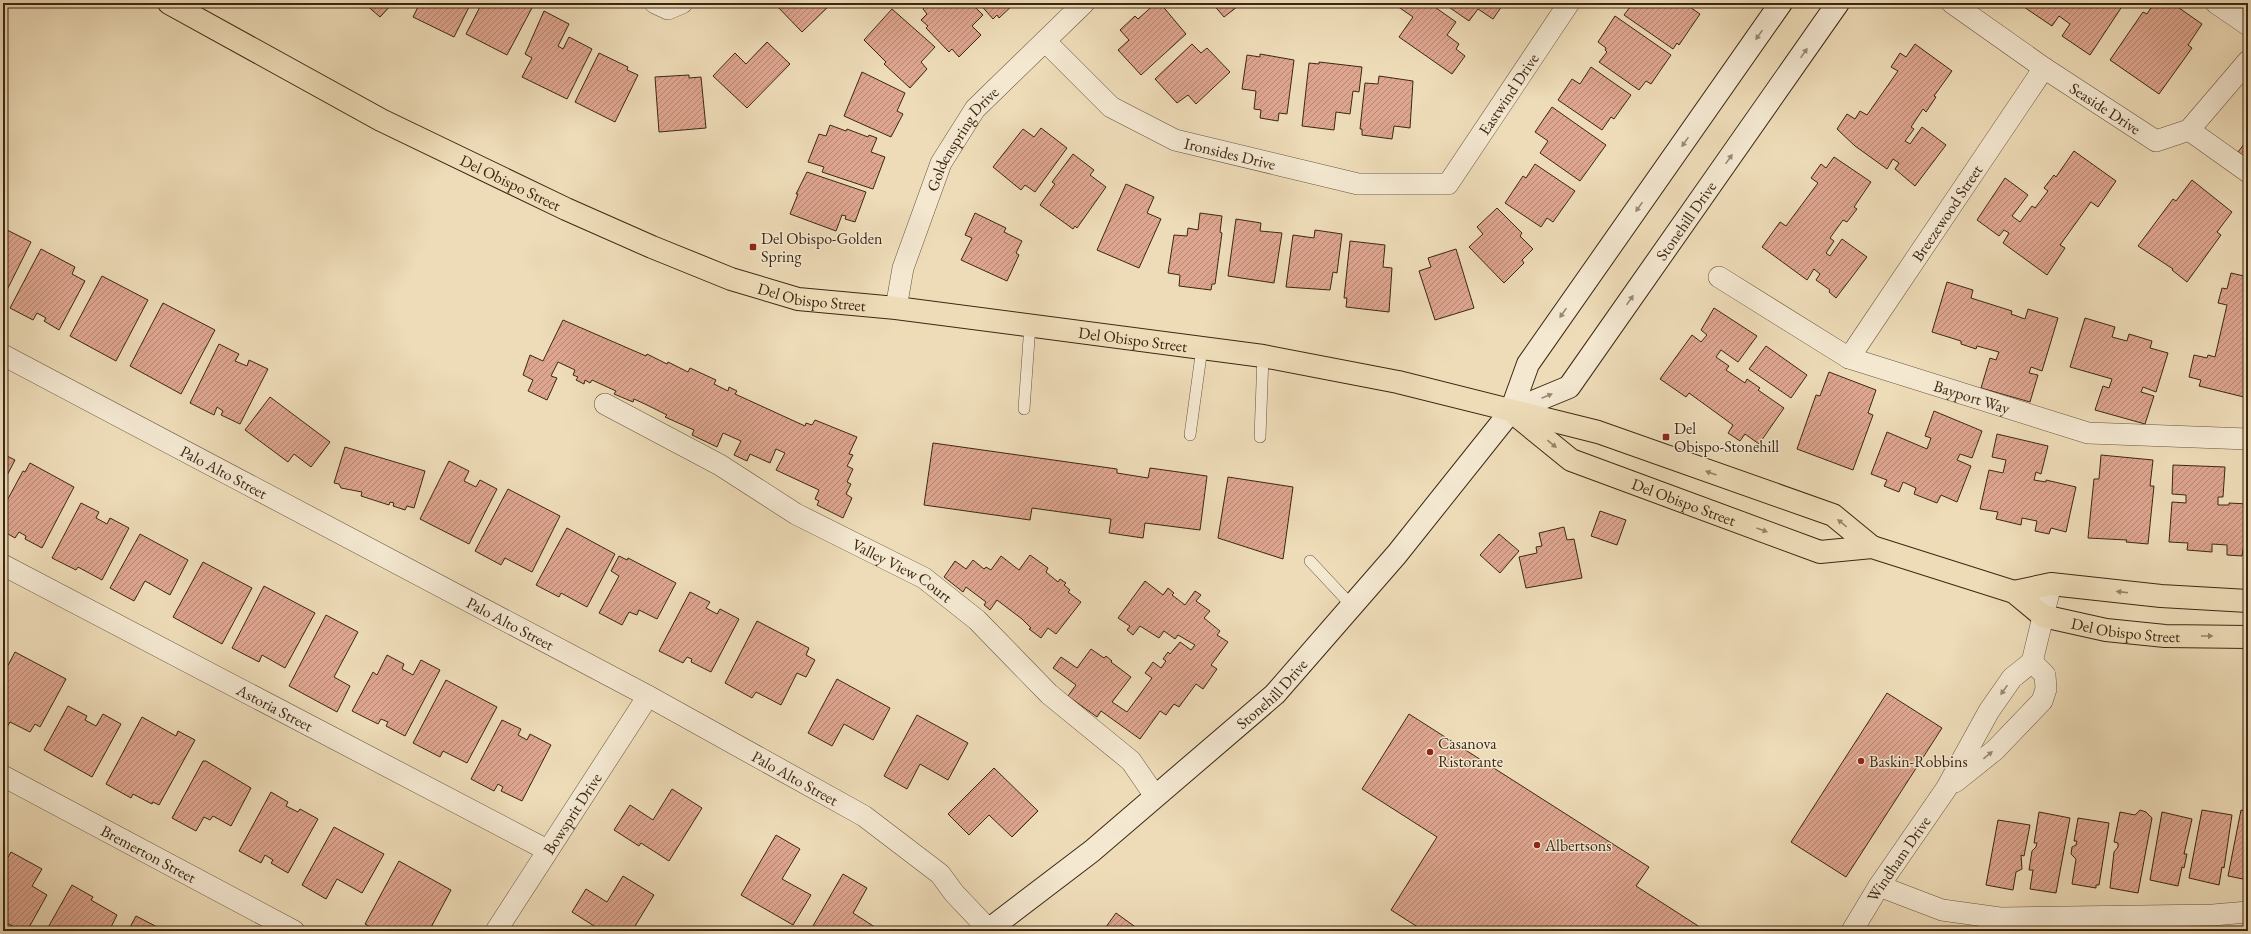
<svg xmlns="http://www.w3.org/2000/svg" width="2251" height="934" font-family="'EB Garamond',serif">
  <defs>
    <pattern id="building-hatch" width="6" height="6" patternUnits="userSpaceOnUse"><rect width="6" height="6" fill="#dea58f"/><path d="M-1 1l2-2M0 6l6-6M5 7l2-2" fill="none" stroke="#b58674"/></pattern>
  </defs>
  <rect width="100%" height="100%" fill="#eedcb8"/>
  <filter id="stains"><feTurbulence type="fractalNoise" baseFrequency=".005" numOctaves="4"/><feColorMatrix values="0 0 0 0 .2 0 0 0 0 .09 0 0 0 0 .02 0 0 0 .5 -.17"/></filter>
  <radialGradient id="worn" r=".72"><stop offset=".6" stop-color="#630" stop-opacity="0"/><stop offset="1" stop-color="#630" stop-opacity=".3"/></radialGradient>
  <g fill="url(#building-hatch)" stroke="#3c2713">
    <polygon points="364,3 393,3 380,17"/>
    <polygon points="420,3 471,3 454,37 413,17"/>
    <polygon points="482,3 528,3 533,6 507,55 466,34"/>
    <polygon points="774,3 832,3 802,32"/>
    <polygon points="929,3 971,3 983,15 972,26 981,35 959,57 952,49 949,52 926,28 928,26 921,20 927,14 923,9"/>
    <polygon points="979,3 1015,3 999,18 997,15 993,19"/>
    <polygon points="1156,3 1160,3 1186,34 1141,75 1118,50 1129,40 1120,30 1135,16 1138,19"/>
    <polygon points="1212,3 1242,3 1224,17"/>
    <polygon points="1400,3 1429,3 1456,22 1447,35 1459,44 1456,49 1465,56 1452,74 1399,37 1413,17 1397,6"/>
    <polygon points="1443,3 1504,3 1493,19 1478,9 1469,21"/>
    <polygon points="1633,3 1684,3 1700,14 1679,45 1677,43 1673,49 1624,15"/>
    <polygon points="2018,3 2114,3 2121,8 2090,55 2062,36 2070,24 2059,16 2052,26"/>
    <polygon points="2154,3 2172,3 2202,24 2188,45 2192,48 2159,94 2110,60 2143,12 2147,14"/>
    <polygon points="2230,3 2245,3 2240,10"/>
    <polygon points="892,9 935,47 921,62 927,69 910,88 884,64 886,62 864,40"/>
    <polygon points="544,11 569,24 558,46 563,49 569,37 592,49 567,99 522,77 532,58 525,54"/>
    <polygon points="1615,16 1671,55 1651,84 1646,81 1639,90 1599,62 1607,52 1605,50 1606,48 1598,42"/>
    <polygon points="767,42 790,64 747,108 713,76 735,53 746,64"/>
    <polygon points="1192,44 1201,53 1207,48 1230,72 1196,104 1188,95 1177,103 1155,79"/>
    <polygon points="1915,44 1952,71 1934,96 1936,97 1926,112 1923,109 1911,127 1914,129 1905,141 1910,144 1922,127 1946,145 1915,186 1895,169 1899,163 1893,159 1887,169 1855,146 1837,129 1847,114 1855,119 1860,111 1867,115 1898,71 1891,67 1900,53 1906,57"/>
    <polygon points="599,53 628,67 627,70 638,75 615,122 575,102"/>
    <polygon points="1260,54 1294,60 1287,114 1279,113 1278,121 1260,118 1261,110 1254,109 1256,91 1242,89 1247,55 1260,57"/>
    <polygon points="1319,62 1362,67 1359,92 1353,91 1350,114 1336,112 1334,130 1302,126 1309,63 1319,64"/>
    <polygon points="1591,67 1631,95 1614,119 1611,117 1602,130 1558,100 1572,79 1580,84"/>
    <polygon points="862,72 905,93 897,111 903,114 891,137 844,116"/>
    <polygon points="689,75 689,78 701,77 706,128 659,132 655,77"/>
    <polygon points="1379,76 1413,81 1410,128 1394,126 1392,139 1362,135 1362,129 1360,129 1365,83 1378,84"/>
    <polygon points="1552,107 1606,145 1580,181 1540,153 1548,141 1535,132"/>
    <polygon points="830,125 846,131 847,129 868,137 869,135 877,138 871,152 885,157 873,189 822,172 824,167 808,162 819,134 826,136"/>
    <polygon points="1041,128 1067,148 1035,192 1025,185 1021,190 993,167 1023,129 1034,137"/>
    <polygon points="2248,139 2248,159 2238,152"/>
    <polygon points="2074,151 2116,181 2098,207 2091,202 2060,245 2065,248 2047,275 2003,243 2009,233 2004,230 1999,236 1977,220 2005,178 2028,195 2012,216 2020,222 2032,206 2035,208 2048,191 2044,188 2054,175 2056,177"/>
    <polygon points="1073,154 1094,170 1090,175 1106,187 1077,228 1075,226 1073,229 1040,205 1055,184 1052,182"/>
    <polygon points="1834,157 1871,182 1854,207 1857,209 1847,222 1843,220 1830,238 1834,241 1826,253 1830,256 1842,239 1867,257 1836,298 1829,292 1830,290 1816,280 1820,274 1814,269 1807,280 1762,247 1780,222 1786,226 1818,183 1811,178 1821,164 1826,168"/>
    <polygon points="1535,164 1575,191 1553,222 1547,218 1541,227 1505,203 1523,176 1526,178"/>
    <polygon points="807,172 866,192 855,222 845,219 846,216 842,215 836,231 790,214 798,194 796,194"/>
    <polygon points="2192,180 2232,212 2217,232 2221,235 2187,282 2172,270 2173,269 2138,246 2173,199 2176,201"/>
    <polygon points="1126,184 1154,197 1147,213 1161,219 1139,268 1097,250"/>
    <polygon points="1497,208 1522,233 1520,236 1533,249 1522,260 1524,263 1504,283 1469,247 1483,234 1477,227"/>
    <polygon points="975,213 1006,228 1004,232 1022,241 1016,253 1019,255 1007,281 961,260 972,238 965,235"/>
    <polygon points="1200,213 1222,216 1220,232 1222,233 1215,284 1212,284 1211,290 1179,286 1180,275 1168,273 1174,235 1187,236 1188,228 1198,230"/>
    <polygon points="1236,219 1261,223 1260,231 1282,233 1274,283 1228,276"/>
    <polygon points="3,228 31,242 7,290 3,288"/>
    <polygon points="1315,230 1342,234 1337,273 1333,272 1330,290 1286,287 1293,235 1314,238"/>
    <polygon points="1350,241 1385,245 1383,267 1392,268 1389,312 1346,307 1347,298 1344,298"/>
    <polygon points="41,249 75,267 72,274 85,281 59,330 44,321 46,318 37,313 33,320 10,308"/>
    <polygon points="1456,249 1474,308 1435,320 1419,271 1431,267 1428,258"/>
    <polygon points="2231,273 2248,277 2248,398 2199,386 2201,380 2189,377 2194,355 2207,358 2208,355 2215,357 2227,305 2218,303 2222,288 2227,289"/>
    <polygon points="102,276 148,300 116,361 70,336"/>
    <polygon points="1947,282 1973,290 1971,298 2012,311 2011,314 2025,319 2028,309 2058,318 2042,371 2031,367 2029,373 2038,375 2030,402 1981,388 1990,358 1996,360 1999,352 1977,346 1976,349 1961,344 1961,341 1932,332"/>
    <polygon points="163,303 215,330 181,394 130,366"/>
    <polygon points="1714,308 1757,336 1738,362 1721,350 1716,357 1729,366 1726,370 1745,383 1747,379 1760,388 1758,390 1784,408 1759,444 1745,434 1740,441 1728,433 1733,425 1689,393 1686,397 1660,379 1692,335 1701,342 1707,335 1701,330"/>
    <polygon points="2085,318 2115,327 2112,337 2127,341 2129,334 2152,341 2150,348 2168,353 2156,392 2143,387 2141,392 2154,396 2145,424 2095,410 2103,386 2109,388 2112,379 2070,367"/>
    <polygon points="563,320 646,356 647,354 667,364 668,362 688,372 690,368 716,380 714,384 728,391 729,387 737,391 735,394 805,426 806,423 812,425 815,420 857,437 849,454 853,455 847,466 853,469 847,482 851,484 846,494 852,498 843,518 817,505 819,501 815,499 819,490 776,470 785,453 776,449 770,463 750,454 747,461 734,455 741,441 723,433 717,447 692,435 694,430 665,417 667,415 647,405 634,399 633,402 614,394 616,391 592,380 590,383 585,380 584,384 576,380 578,377 573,375 575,370 558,362 551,376 557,378 547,400 528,391 533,380 523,375 530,355 543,361"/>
    <polygon points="219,344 239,354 235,361 247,366 249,360 268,369 240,424 221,415 223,411 217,407 214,415 190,403"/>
    <polygon points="1766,346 1807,375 1791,398 1749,369"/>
    <polygon points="1829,372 1876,390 1868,413 1873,415 1853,470 1797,449 1816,395 1820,396"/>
    <polygon points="270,397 330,442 311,467 294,454 288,462 245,430"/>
    <polygon points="1934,411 1982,431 1972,458 1960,454 1957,460 1971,466 1957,502 1941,495 1937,503 1914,494 1916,488 1903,482 1899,492 1884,486 1887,480 1871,474 1887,432 1927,449 1931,438 1925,436"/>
    <polygon points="1997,434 2048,446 2041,474 2036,472 2034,480 2046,482 2046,480 2076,487 2066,532 2051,528 2049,534 2035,531 2037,521 2022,518 2021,525 1996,519 1998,512 1980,509 1989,470 2003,473 2006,460 1992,457"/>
    <polygon points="933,443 1117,469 1117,473 1148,478 1150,468 1207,476 1200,530 1145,523 1143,538 1109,533 1111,519 1032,508 1030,520 924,505"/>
    <polygon points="345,447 425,471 414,508 407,506 405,510 393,506 394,503 390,502 389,505 361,496 362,492 341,488 339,484 334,483"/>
    <polygon points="3,454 15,460 3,483"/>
    <polygon points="2101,455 2153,460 2150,486 2154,486 2148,544 2126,542 2127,540 2088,538 2094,479 2099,479"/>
    <polygon points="449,461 469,471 464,481 476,487 480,480 497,489 469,544 420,519"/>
    <polygon points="30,463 74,487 42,548 25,539 26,536 19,532 15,538 3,531 3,508 23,471 25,472"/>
    <polygon points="2173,465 2225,467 2223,497 2218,497 2218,505 2229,505 2229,503 2248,504 2248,549 2243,549 2242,556 2227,555 2227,545 2212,544 2212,552 2187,550 2188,543 2169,542 2172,502 2186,503 2186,495 2172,494"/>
    <polygon points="1228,477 1293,487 1283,559 1218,538"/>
    <polygon points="508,489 560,516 532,572 505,558 501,565 475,551"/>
    <polygon points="81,503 99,512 96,518 107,524 110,518 129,528 102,580 78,567 76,570 52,558"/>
    <polygon points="1600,511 1626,520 1617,545 1591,536"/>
    <polygon points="1564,527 1567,540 1574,539 1582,578 1526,588 1519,557 1537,553 1536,547 1542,546 1539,533"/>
    <polygon points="567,528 615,554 587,607 561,593 559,597 536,585"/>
    <polygon points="140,534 188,560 170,595 145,581 134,601 110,588"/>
    <polygon points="1499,534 1519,551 1500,573 1480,555"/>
    <polygon points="1030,555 1048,568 1046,572 1058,582 1060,579 1066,583 1064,585 1070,590 1068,592 1081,602 1056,634 1048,628 1041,638 1029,629 1031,628 1022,619 997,600 990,610 984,605 986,602 966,587 963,592 944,577 955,561 966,569 973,560 984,569 986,567 991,570 1001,556 1019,570"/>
    <polygon points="619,556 627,560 628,558 676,583 657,619 639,610 637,615 629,612 622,625 599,613 619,576 611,571"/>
    <polygon points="203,562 252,588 222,644 173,617"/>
    <polygon points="1145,581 1163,595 1168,588 1174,593 1172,595 1185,605 1195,591 1201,595 1196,601 1210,611 1204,618 1220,631 1217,635 1228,642 1211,665 1217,669 1203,689 1196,684 1179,707 1174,704 1166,715 1160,711 1140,739 1101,711 1097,717 1068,696 1076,685 1053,668 1061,657 1077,668 1091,649 1104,658 1106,656 1112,661 1111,662 1131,677 1112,702 1127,712 1152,678 1145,673 1153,662 1161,668 1166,661 1163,659 1168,652 1170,654 1180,642 1191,650 1195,645 1178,635 1175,639 1164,631 1159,638 1140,626 1133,635 1127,630 1130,626 1118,618"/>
    <polygon points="264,586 315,613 285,668 262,655 259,662 232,648"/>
    <polygon points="690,592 710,602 706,608 717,614 720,609 739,619 711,672 691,662 692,659 687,657 683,663 659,651"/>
    <polygon points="326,615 358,632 334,677 350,686 337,712 289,686"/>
    <polygon points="757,621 809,648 806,655 815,660 806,677 797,673 781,705 756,692 752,698 725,683"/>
    <polygon points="15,652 66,679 40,727 35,724 30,732 10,722 6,729 3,728 3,675"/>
    <polygon points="387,655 404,664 402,669 413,675 421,660 440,670 405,736 386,726 388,722 381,719 378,724 352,711 373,672 377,675"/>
    <polygon points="837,679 890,708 873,740 844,724 832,746 808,733"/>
    <polygon points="446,680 497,707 467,763 443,751 440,757 413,743"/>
    <polygon points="1887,693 1942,728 1846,877 1791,842"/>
    <polygon points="68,706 87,716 85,720 96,726 103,714 121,724 92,777 44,750"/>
    <polygon points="1409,714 1649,867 1636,886 1706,931 1424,931 1391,910 1437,837 1362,789"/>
    <polygon points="917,715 968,743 948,780 920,764 907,789 884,776"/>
    <polygon points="142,717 176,736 178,731 195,740 159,805 153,802 152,804 133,794 131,798 106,784"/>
    <polygon points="502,720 521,729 518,735 527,740 530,734 551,745 522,801 501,791 503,787 498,784 494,791 471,779"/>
    <polygon points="203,761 206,761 251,788 231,826 213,816 210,820 204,817 196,831 172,818"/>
    <polygon points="994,768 1038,811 1012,837 989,815 969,835 948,814"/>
    <polygon points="672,789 702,808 669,861 641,843 639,846 614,830 630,805 653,820"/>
    <polygon points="271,792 288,802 286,806 298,812 300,809 318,819 288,873 271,863 273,860 265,855 261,863 239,851"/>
    <polygon points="2140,810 2146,812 2152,818 2138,893 2110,888 2114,852 2118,847 2118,843 2114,842 2120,812 2135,815"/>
    <polygon points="2202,810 2232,815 2224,868 2222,867 2219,885 2189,878"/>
    <polygon points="2241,810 2248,811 2248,880 2228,876"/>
    <polygon points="2039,812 2070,818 2056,893 2030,889 2033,870 2029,870 2032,851 2036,847 2037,843 2034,843"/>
    <polygon points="2162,812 2192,819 2184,854 2187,854 2184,868 2182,867 2178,886 2150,880"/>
    <polygon points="2078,818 2109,823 2099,885 2096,885 2096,888 2072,884 2076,859 2071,854 2072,847 2076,845 2077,841 2074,841"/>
    <polygon points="1998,820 2030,825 2024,856 2021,855 2022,869 2016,872 2013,890 1986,885"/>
    <polygon points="334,827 384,854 362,893 337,879 326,899 302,885"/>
    <polygon points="776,835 800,849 782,879 811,895 793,925 741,895"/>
    <polygon points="11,852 42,869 32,886 47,895 27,931 22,931 3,921 3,866"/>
    <polygon points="399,861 451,890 429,931 378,931 365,924"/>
    <polygon points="843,874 867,888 853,913 881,931 810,931"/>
    <polygon points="623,876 654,895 632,931 602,931 572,912 586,889 607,902"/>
    <polygon points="72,885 93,897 91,900 117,915 109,931 46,931"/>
    <polygon points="1116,913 1141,931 1103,931"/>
    <polygon points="136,916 163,930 162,931 128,931"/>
  </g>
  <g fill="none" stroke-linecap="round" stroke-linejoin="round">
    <g stroke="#68543c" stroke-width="12">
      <g id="lane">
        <polyline points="1024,409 1030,325"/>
        <polyline points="1190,435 1202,348"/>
        <polyline points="1260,437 1263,356"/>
        <polyline points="1310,561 1352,606"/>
      </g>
    </g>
    <g stroke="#68543c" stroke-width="22">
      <g id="street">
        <polyline points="655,3 668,9 682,3"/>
        <path id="s1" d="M1952 3 2044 68 2156 141 2189 130 2248 61"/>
        <polyline points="2216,3 2248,25"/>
        <path id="s2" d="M1045 41 1111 107 1175 140 1358 184H1448L1569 3"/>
        <polyline points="2189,130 2248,172"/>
        <path id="s3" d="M1719 277 1849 358 2088 433 2248 439"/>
        <path id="s4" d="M896 308 903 268 941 163 975 109 1084 3"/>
        <path id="s5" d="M3 355 648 696 864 816 940 874 954 893 990 931"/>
        <path id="s6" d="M1849 358 2044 68"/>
        <path id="s7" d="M605 404 720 465 796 514 924 578 977 620 1049 694 1131 761 1155 796"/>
        <path id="s8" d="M3 565 547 850"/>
        <path id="s9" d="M3 776 294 931"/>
        <polyline points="1955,782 1995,750 2042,701 2046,689 2045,675 2032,662"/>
        <polyline points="1879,886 1942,910 2000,918 2213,915 2248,912"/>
        <path id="s10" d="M496 931 648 696"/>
        <path id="s11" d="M1852 931 1879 886 1946 789 1989 711 2012 678 2032 662 2051 584"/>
      </g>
    </g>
    <g stroke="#3c2713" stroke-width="24">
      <g id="secondary">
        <path id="s12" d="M1511 411 1569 387 1838 3"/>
        <path id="s13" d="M987 931 1092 851 1275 694 1397 554 1511 411 1528 364 1781 3"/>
      </g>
    </g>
    <g stroke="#3c2713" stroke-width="24">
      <g id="primary">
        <path id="s14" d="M169 3 381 120 566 209 652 247 731 279 798 299 896 308 1263 356 1398 382 1598 432 1833 515 1872 547"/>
        <path id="s15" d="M1517 416 1571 460 1820 552 1872 547 2014 592 2043 616 2106 630 2165 636 2248 637"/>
        <polyline points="2014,592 2051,584 2161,596 2248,601"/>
      </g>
    </g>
    <use href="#lane" stroke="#f4e8d1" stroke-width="11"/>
    <use href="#street" stroke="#f4e8d1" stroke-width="21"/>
    <use href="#secondary" stroke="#f4e8d1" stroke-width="22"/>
    <use href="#primary" stroke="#eedcb8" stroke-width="22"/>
  </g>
  <defs><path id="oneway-solid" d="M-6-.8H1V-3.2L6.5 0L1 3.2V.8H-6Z"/></defs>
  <g fill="#988872">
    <use href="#oneway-solid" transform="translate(1759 35) rotate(125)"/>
    <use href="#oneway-solid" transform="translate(1804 53) rotate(-55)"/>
    <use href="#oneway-solid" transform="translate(1685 142) rotate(125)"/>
    <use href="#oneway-solid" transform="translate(1729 159) rotate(-55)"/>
    <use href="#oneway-solid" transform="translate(1639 207) rotate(125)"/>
    <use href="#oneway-solid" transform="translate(1630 300) rotate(-55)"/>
    <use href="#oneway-solid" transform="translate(1563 313) rotate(125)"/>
    <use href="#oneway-solid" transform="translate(1547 396) rotate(-23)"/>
    <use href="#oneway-solid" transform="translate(2004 690) rotate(125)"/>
    <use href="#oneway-solid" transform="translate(1988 755) rotate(-39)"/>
  </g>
  <g fill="#958266">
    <use href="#oneway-solid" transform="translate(1552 444) rotate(39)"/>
    <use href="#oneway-solid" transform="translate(1711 473) rotate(-160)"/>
    <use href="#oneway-solid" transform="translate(1842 523) rotate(-141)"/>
    <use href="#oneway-solid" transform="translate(1762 530) rotate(20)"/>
    <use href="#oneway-solid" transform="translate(2122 592) rotate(-173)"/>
    <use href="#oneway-solid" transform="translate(2207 636)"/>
  </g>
  <g fill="#8f2418" stroke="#f4e8d1" stroke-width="1.5">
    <rect x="749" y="243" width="8" height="8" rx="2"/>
    <rect x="1662" y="433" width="8" height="8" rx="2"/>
    <circle cx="1430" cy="752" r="4"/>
    <circle cx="1861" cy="761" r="4"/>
    <circle cx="1537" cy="845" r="4"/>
  </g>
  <g text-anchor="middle" stroke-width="3" stroke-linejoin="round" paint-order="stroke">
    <g font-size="16" fill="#3c2713" stroke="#f4e8d1">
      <text dy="6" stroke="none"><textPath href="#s2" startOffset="552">Eastwind Drive</textPath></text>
      <text dy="6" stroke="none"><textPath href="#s1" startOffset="186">Seaside Drive</textPath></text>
      <text dy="6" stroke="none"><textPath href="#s4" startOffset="184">Goldenspring Drive</textPath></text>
      <text dy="6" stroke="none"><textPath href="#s2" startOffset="222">Ironsides Drive</textPath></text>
      <text dy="6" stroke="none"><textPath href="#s14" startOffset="386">Del Obispo Street</textPath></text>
      <text dy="6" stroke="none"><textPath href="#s6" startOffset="175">Breezewood Street</textPath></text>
      <text dy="6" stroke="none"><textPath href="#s12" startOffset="266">Stonehill Drive</textPath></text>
      <text dy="6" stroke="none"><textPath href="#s14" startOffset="710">Del Obispo Street</textPath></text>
      <text dy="6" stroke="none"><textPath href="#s14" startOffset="1034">Del Obispo Street</textPath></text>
      <text dy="6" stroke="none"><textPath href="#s3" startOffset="282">Bayport Way</textPath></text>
      <text dy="6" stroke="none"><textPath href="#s5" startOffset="250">Palo Alto Street</textPath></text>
      <text dy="6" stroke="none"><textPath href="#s15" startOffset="190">Del Obispo Street</textPath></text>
      <text dy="6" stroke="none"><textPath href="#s7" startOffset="341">Valley View Court</textPath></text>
      <text dy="6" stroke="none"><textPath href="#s5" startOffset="574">Palo Alto Street</textPath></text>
      <text dy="6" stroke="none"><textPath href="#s15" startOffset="658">Del Obispo Street</textPath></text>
      <text dy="6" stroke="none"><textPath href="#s13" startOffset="371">Stonehill Drive</textPath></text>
      <text dy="6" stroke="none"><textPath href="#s8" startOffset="307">Astoria Street</textPath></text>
      <text dy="6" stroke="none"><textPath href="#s5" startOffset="898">Palo Alto Street</textPath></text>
      <text dy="6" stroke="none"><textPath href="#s10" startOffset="140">Bowsprit Drive</textPath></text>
      <text dy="6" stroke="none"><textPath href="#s9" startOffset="165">Bremerton Street</textPath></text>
      <text dy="6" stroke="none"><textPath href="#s11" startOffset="86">Windham Drive</textPath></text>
    </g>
    <g font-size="16" fill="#3c2713" stroke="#f4e8d1" text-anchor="start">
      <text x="761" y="244">Del Obispo-Golden<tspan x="761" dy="18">Spring</tspan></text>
      <text x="1674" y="434">Del<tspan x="1674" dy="18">Obispo-Stonehill</tspan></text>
      <text x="1438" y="749">Casanova<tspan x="1438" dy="18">Ristorante</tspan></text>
      <text x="1869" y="767">Baskin-Robbins</text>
      <text x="1545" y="851">Albertsons</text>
    </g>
  </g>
  <rect width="2251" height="934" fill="none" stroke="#eedcb8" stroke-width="16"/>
  <rect x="4" y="4" width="2243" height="926" fill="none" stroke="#3c2713" stroke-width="2"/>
  <rect x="8" y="8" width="2235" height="918" fill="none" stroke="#3c2713"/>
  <rect width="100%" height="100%" filter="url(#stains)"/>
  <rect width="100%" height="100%" fill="url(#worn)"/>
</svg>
